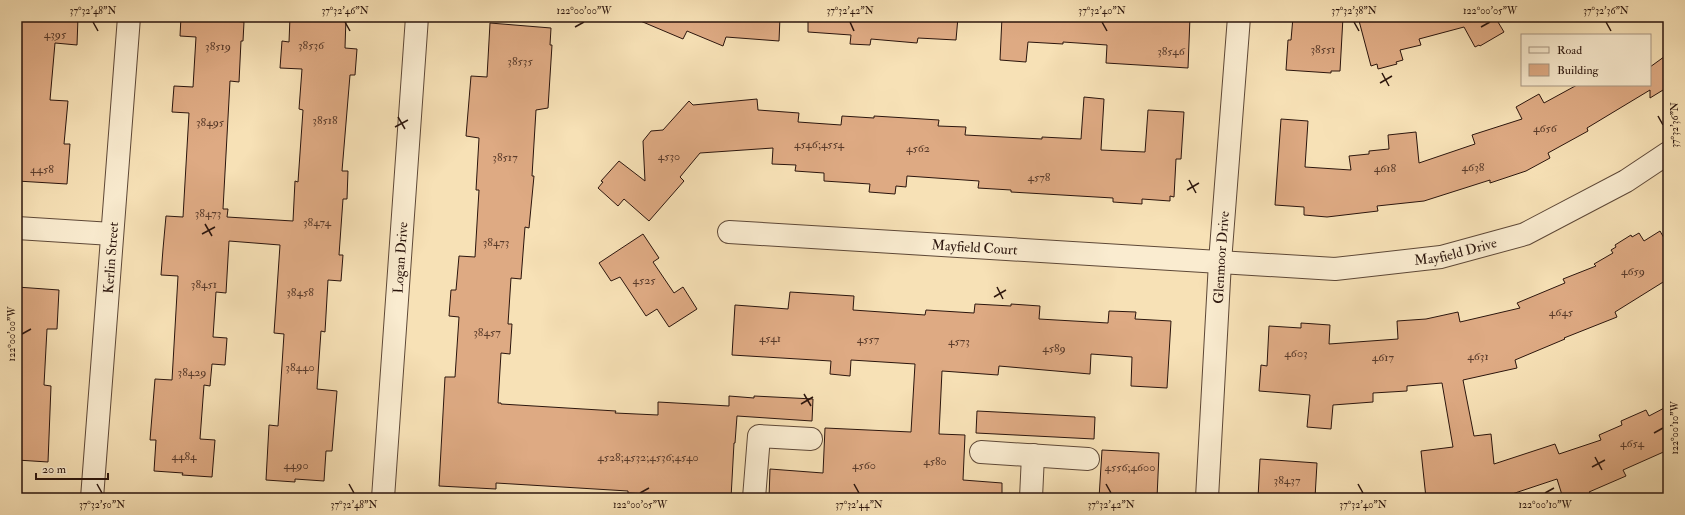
<svg xmlns="http://www.w3.org/2000/svg" width="1685" height="515" font-family="'IM FELL Double Pica',serif">
  <rect width="100%" height="100%" fill="#f7e1b6"/>
  <filter id="stains"><feTurbulence type="fractalNoise" baseFrequency=".005" numOctaves="4"/><feColorMatrix values="0 0 0 0 .2 0 0 0 0 .09 0 0 0 0 .02 0 0 0 .5 -.17"/></filter>
  <radialGradient id="worn" r=".72"><stop offset=".6" stop-color="#630" stop-opacity="0"/><stop offset="1" stop-color="#630" stop-opacity=".3"/></radialGradient>
  <g fill="#deaa83" stroke="#2b150d">
    <polygon points="17,17 78,17 77,45 55,43 50,100 68,101 64,144 70,144 67,184 17,181"/>
    <polygon points="181,17 211,17 211,19 244,22 243,41 241,41 239,82 230,81 223,209 228,209 227,217 293,221 295,181 298,182 303,110 299,109 302,69 280,68 282,41 289,42 290,17 346,17 345,48 357,49 355,75 350,75 342,171 348,171 347,199 343,199 339,255 343,255 341,281 328,280 325,332 321,331 317,389 337,391 332,451 326,451 324,481 295,479 295,482 266,480 269,425 278,426 284,334 274,333 280,245 229,241 226,293 216,292 213,337 227,338 225,365 212,364 210,386 204,385 200,439 215,440 212,477 182,475 183,473 154,471 156,440 150,440 155,379 172,380 178,276 161,275 163,249 166,216 183,217 189,113 172,112 174,86 193,87 196,37 180,36"/>
    <polygon points="631,17 780,17 779,41 726,37 723,46 687,31 683,39"/>
    <polygon points="808,17 958,17 956,40 918,38 917,43 871,39 870,45 850,44 851,35 808,32"/>
    <polygon points="1002,17 1190,17 1188,68 1106,63 1107,45 1063,42 1063,44 1028,42 1026,62 1000,60"/>
    <polygon points="1293,17 1343,17 1340,71 1331,71 1331,73 1286,70 1288,40 1291,40"/>
    <polygon points="1358,17 1495,17 1504,32 1480,46 1479,45 1475,47 1464,27 1419,39 1421,45 1400,50 1403,60 1396,62 1397,64 1378,69 1377,64 1371,66"/>
    <polygon points="490,23 551,28 550,45 552,45 548,108 536,110 532,176 534,176 529,228 525,227 521,279 511,278 508,324 512,324 510,354 501,353 498,403 501,403 501,404 616,411 615,413 658,415 658,402 729,406 729,396 754,398 754,396 813,399 812,421 737,416 735,443 734,443 731,498 628,493 628,491 496,483 496,489 439,486 445,377 455,377 459,317 449,316 451,290 456,290 459,256 475,257 479,190 476,190 479,138 466,136 471,76 487,77"/>
    <polygon points="1668,54 1668,87 1650,98 1650,90 1587,128 1588,131 1548,153 1550,158 1526,171 1490,183 1490,180 1424,201 1377,206 1378,211 1327,217 1304,215 1304,207 1275,205 1281,119 1308,121 1305,167 1351,170 1349,156 1369,154 1369,151 1389,149 1388,135 1416,132 1419,163 1475,144 1472,135 1522,119 1516,107 1539,94 1544,103 1577,85 1650,85 1650,67"/>
    <polygon points="1084,97 1104,99 1101,150 1145,152 1148,110 1184,112 1181,159 1176,159 1174,197 1170,196 1170,201 1142,199 1142,204 1113,202 1113,198 1011,192 1011,190 978,188 979,181 907,176 906,187 896,186 895,194 869,192 870,184 824,181 824,173 795,171 796,165 772,164 773,148 700,153 680,177 684,181 649,221 624,199 618,206 598,188 603,182 601,181 619,161 645,181 643,141 651,131 663,130 689,101 693,105 757,99 758,110 799,113 798,122 841,125 842,116 874,118 874,116 939,120 938,126 966,127 965,135 1042,139 1042,137 1081,139"/>
    <polygon points="1660,231 1668,245 1668,279 1615,312 1617,317 1564,338 1565,339 1515,360 1517,368 1463,380 1474,436 1491,434 1494,464 1555,444 1559,454 1601,440 1599,435 1622,425 1621,421 1646,410 1649,416 1668,406 1668,450 1623,470 1626,476 1589,492 1590,493 1576,498 1563,498 1557,479 1500,498 1426,498 1421,451 1453,447 1442,383 1407,386 1407,391 1373,393 1373,402 1333,405 1331,429 1307,427 1310,395 1259,391 1261,365 1267,366 1269,326 1301,328 1301,323 1330,325 1329,344 1398,339 1397,321 1426,319 1458,312 1460,322 1520,308 1517,303 1565,283 1563,279 1596,266 1594,264 1613,253 1611,250 1616,247 1615,245 1631,235 1632,237 1639,233 1644,241"/>
    <polygon points="643,234 659,258 653,262 674,293 683,287 697,309 669,327 657,309 646,316 620,277 611,281 599,263"/>
    <polygon points="17,287 59,290 57,329 47,329 44,385 51,386 48,462 17,460"/>
    <polygon points="790,292 854,296 853,310 925,315 926,310 974,313 975,304 1011,306 1011,304 1040,306 1039,319 1108,323 1109,311 1136,312 1135,319 1171,321 1167,388 1131,386 1132,357 1091,354 1090,374 999,366 998,375 942,371 939,434 965,435 963,480 1002,483 1002,498 769,498 770,469 823,473 825,428 911,432 915,364 851,360 850,376 830,374 831,361 732,355 735,305 788,309"/>
    <polygon points="977,411 1095,417 1094,439 976,433"/>
    <polygon points="1102,450 1159,453 1157,498 1099,498"/>
    <polygon points="1260,459 1317,463 1315,498 1258,498"/>
  </g>
  <g fill="none" stroke-linecap="round" stroke-linejoin="round">
    <g stroke="#5e4837" stroke-width="24">
      <g id="minor">
        <polyline points="17,228 112,234"/>
        <path id="s1" d="M729 232 1335 269 1441 257 1525 234 1626 181 1668 153"/>
        <polyline points="981,452 1088,459"/>
        <path id="s2" d="M92 498 129 17"/>
        <path id="s3" d="M383 498 417 17"/>
        <polyline points="754,498 759,436 811,439"/>
        <polyline points="1031,498 1033,455"/>
        <path id="s4" d="M1207 498 1220 262 1239 17"/>
      </g>
    </g>
    <use href="#minor" stroke="#faecd0" stroke-width="22"/>
  </g>
  <path fill="none" stroke="#2b150d" stroke-width="1.5" d="M93 22 98 31M345 22 350 31M850 22 854 31M1102 22 1107 31M1354 22 1359 31M1606 22 1611 31M575 27 584 22M1481 27 1490 22M1382 73 1389 86M1380 83 1392 76M1658 116 1663 125M398 117 405 129M395 127 408 120M1189 180 1196 193M1187 190 1199 183M205 224 212 236M202 234 215 227M997 287 1003 299M994 297 1006 290M22 334 31 329M804 394 811 406M801 404 813 397M1654 433 1663 428M1595 457 1602 470M1592 467 1605 460M97 484 102 493M349 484 354 493M854 484 859 493M1106 484 1111 493M1358 484 1363 493M640 493 649 488M1545 493 1554 488"/>
  <g text-anchor="middle" stroke-width="3" stroke-linejoin="round" paint-order="stroke">
    <g font-size="12" fill="#583a2a">
      <text x="55" y="38">4395</text>
      <text x="311" y="49">38536</text>
      <text x="218" y="50">38519</text>
      <text x="1323" y="53">38551</text>
      <text x="1171" y="55">38546</text>
      <text x="520" y="65">38535</text>
      <text x="325" y="124">38518</text>
      <text x="210" y="126">38495</text>
      <text x="1545" y="132">4656</text>
      <text x="819" y="148">4546;4554</text>
      <text x="918" y="152">4562</text>
      <text x="669" y="160">4530</text>
      <text x="505" y="161">38517</text>
      <text x="1473" y="171">4638</text>
      <text x="1385" y="172">4618</text>
      <text x="42" y="173">4458</text>
      <text x="1039" y="181">4578</text>
      <text x="208" y="217">38473</text>
      <text x="317" y="226">38474</text>
      <text x="496" y="246">38473</text>
      <text x="1633" y="275">4659</text>
      <text x="644" y="284">4525</text>
      <text x="204" y="288">38451</text>
      <text x="300" y="296">38458</text>
      <text x="1561" y="316">4645</text>
      <text x="487" y="336">38457</text>
      <text x="770" y="342">4541</text>
      <text x="868" y="343">4557</text>
      <text x="959" y="345">4573</text>
      <text x="1054" y="352">4589</text>
      <text x="1296" y="357">4603</text>
      <text x="1478" y="360">4631</text>
      <text x="1383" y="361">4617</text>
      <text x="300" y="371">38440</text>
      <text x="192" y="376">38429</text>
      <text x="1632" y="447">4654</text>
      <text x="184" y="460">4484</text>
      <text x="648" y="461">4528;4532;4536;4540</text>
      <text x="935" y="465">4580</text>
      <text x="296" y="469">4490</text>
      <text x="864" y="469">4560</text>
      <text x="1130" y="471">4556;4600</text>
      <text x="1287" y="484">38437</text>
    </g>
    <g font-size="14" fill="#2b150d" stroke="#faecd0">
      <text dy="5" stroke="none"><textPath href="#s1" startOffset="246">Mayfield Court</textPath></text>
      <text dy="5" stroke="none"><textPath href="#s1" startOffset="729">Mayfield Drive</textPath></text>
      <text dy="5" stroke="none"><textPath href="#s2" startOffset="241">Kerlin Street</textPath></text>
      <text dy="5" stroke="none"><textPath href="#s4" startOffset="241">Glenmoor Drive</textPath></text>
      <text dy="5" stroke="none"><textPath href="#s3" startOffset="241">Logan Drive</textPath></text>
    </g>
  </g>
  <rect width="1685" height="515" fill="none" stroke="#f7e1b6" stroke-width="44"/>
  <rect x="1521" y="34" width="130" height="52" fill="#faecd0" stroke="#a79682"/>
  <rect x="1529" y="47" width="20" height="6" fill="#faecd0" stroke="#a79682"/>
  <text x="1557" y="54" font-size="12" fill="#2b150d">Road</text>
  <rect x="1529" y="64" width="20" height="12" fill="#deaa83" stroke="#a79682"/>
  <text x="1557" y="74" font-size="12" fill="#2b150d">Building</text>
  <path d="M36 473v6h72v-6" fill="none" stroke="#2b150d" stroke-width="2"/>
  <text x="42" y="473" font-size="12" fill="#2b150d" stroke="#faecd0" stroke-width="3" paint-order="stroke">20 m</text>
  <rect x="22" y="22" width="1641" height="471" fill="none" stroke="#2b150d" stroke-width="1.5"/>
  <g font-size="10" text-anchor="middle" fill="#2b150d">
    <text x="93" y="14">37°32'48"N</text>
    <text x="345" y="14">37°32'46"N</text>
    <text x="584" y="14">122°00'00"W</text>
    <text x="850" y="14">37°32'42"N</text>
    <text x="1102" y="14">37°32'40"N</text>
    <text x="1354" y="14">37°32'38"N</text>
    <text x="1490" y="14">122°00'05"W</text>
    <text x="1606" y="14">37°32'36"N</text>
    <text transform="translate(1674 125) rotate(-90)" y="4">37°32'36"N</text>
    <text transform="translate(11 334) rotate(-90)" y="4">122°00'00"W</text>
    <text transform="translate(1674 428) rotate(-90)" y="4">122°00'10"W</text>
    <text x="102" y="508">37°32'50"N</text>
    <text x="354" y="508">37°32'48"N</text>
    <text x="640" y="508">122°00'05"W</text>
    <text x="859" y="508">37°32'44"N</text>
    <text x="1111" y="508">37°32'42"N</text>
    <text x="1363" y="508">37°32'40"N</text>
    <text x="1545" y="508">122°00'10"W</text>
  </g>
  <rect width="100%" height="100%" filter="url(#stains)"/>
  <rect width="100%" height="100%" fill="url(#worn)"/>
</svg>
